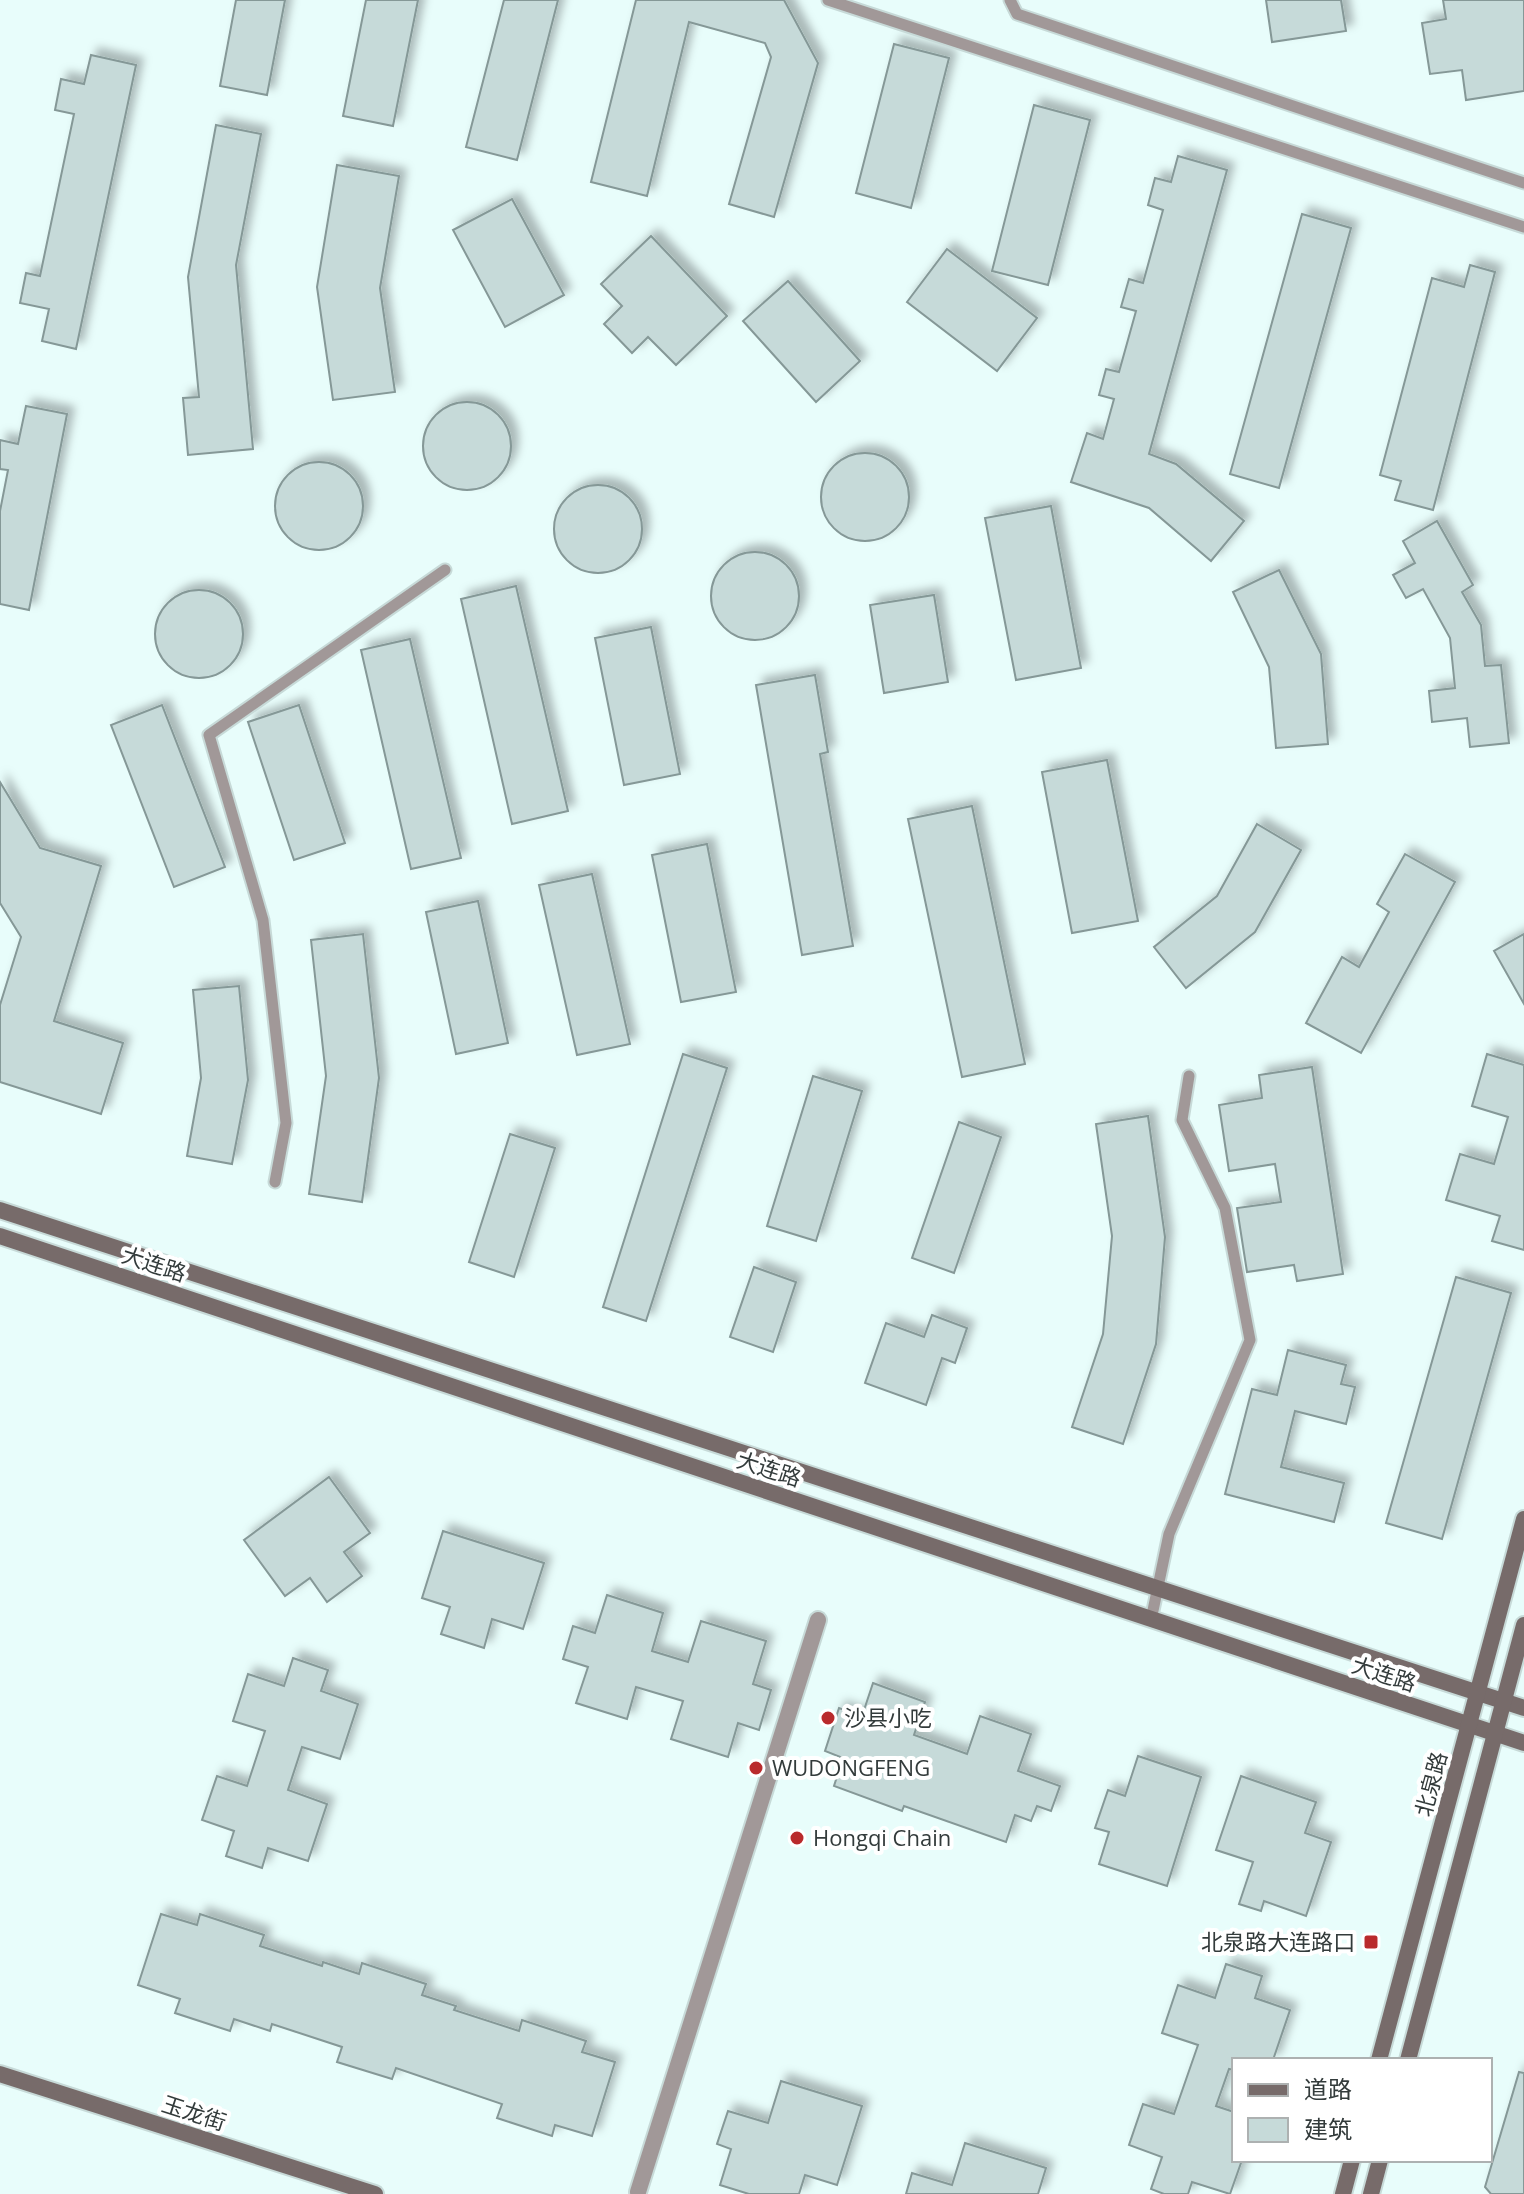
<svg xmlns="http://www.w3.org/2000/svg" width="1524" height="2194" font-family="'Open Sans','Noto Sans SC',sans-serif">
  <defs>
    <filter id="shadow"><feDropShadow dx="7" dy="-7" stdDeviation="4" flood-color="#0004"/></filter>
  </defs>
  <rect width="100%" height="100%" fill="#e8fdfb"/>
  <g fill="#c6dad9" stroke="#859897" stroke-width="2" filter="url(#shadow)">
    <polygon points="236,0 285,0 267,95 220,86"/>
    <polygon points="366,0 418,0 393,126 343,116"/>
    <polygon points="504,0 558,0 517,160 466,147"/>
    <polygon points="636,0 784,0 818,63 774,217 729,204 771,57 765,43 689,22 647,196 591,182"/>
    <polygon points="1266,0 1341,0 1346,31 1272,42"/>
    <polygon points="1443,0 1524,0 1524,91 1466,100 1462,70 1430,74 1422,23 1446,19"/>
    <polygon points="894,44 949,58 911,208 856,193"/>
    <polygon points="91,55 136,65 76,349 42,341 49,309 20,303 26,273 40,276 74,114 55,110 61,79 84,84"/>
    <polygon points="1034,105 1090,120 1048,285 992,271"/>
    <polygon points="216,125 261,134 236,265 253,449 188,455 183,398 199,397 188,277"/>
    <polygon points="1178,156 1227,170 1149,454 1176,464 1244,521 1211,561 1149,508 1071,482 1087,433 1103,439 1114,399 1099,395 1106,369 1119,372 1136,311 1121,307 1129,279 1143,283 1163,210 1148,205 1155,178 1171,182"/>
    <polygon points="337,165 399,176 380,288 395,392 333,400 317,287"/>
    <polygon points="512,199 564,295 505,327 453,230"/>
    <polygon points="1302,214 1351,228 1279,488 1230,474"/>
    <polygon points="651,236 727,316 676,365 648,337 632,353 604,324 622,306 601,284"/>
    <polygon points="947,249 1037,318 997,371 907,302"/>
    <polygon points="1470,265 1495,272 1433,510 1395,500 1401,481 1380,475 1432,278 1464,287"/>
    <polygon points="788,281 860,361 816,402 743,321"/>
    <circle cx="467" cy="446" r="44"/>
    <polygon points="26,406 67,414 29,610 0,604 0,511 8,470 0,469 0,440 18,444"/>
    <circle cx="865" cy="497" r="44"/>
    <circle cx="319" cy="506" r="44"/>
    <circle cx="598" cy="529" r="44"/>
    <polygon points="1051,506 1081,668 1016,680 985,518"/>
    <polygon points="1437,521 1473,585 1462,592 1481,625 1485,666 1501,665 1509,743 1470,747 1467,718 1432,722 1429,691 1455,688 1450,638 1423,589 1406,598 1393,575 1415,563 1403,541"/>
    <circle cx="755" cy="596" r="44"/>
    <polygon points="1279,570 1321,654 1328,744 1276,748 1269,667 1233,592"/>
    <polygon points="516,586 568,811 512,824 461,599"/>
    <circle cx="199" cy="634" r="44"/>
    <polygon points="934,595 948,682 884,693 870,605"/>
    <polygon points="651,627 680,774 624,785 595,638"/>
    <polygon points="410,639 461,858 411,869 361,650"/>
    <polygon points="815,675 828,752 820,754 853,946 802,955 756,685"/>
    <polygon points="162,705 225,867 174,887 111,725"/>
    <polygon points="299,705 345,843 294,860 248,722"/>
    <polygon points="1107,760 1138,921 1072,933 1042,772"/>
    <polygon points="0,782 40,848 101,866 54,1021 123,1043 101,1114 0,1082 0,1005 21,937 0,903"/>
    <polygon points="972,806 1025,1064 962,1077 908,819"/>
    <polygon points="1257,824 1301,850 1255,932 1186,988 1154,947 1217,896"/>
    <polygon points="707,844 736,992 681,1002 652,855"/>
    <polygon points="1405,854 1455,882 1361,1053 1306,1023 1342,957 1359,967 1389,912 1377,904"/>
    <polygon points="592,874 630,1044 577,1055 539,885"/>
    <polygon points="478,901 508,1043 456,1054 426,912"/>
    <polygon points="363,934 379,1078 362,1202 309,1194 326,1076 311,940"/>
    <polygon points="1524,934 1524,1004 1494,951"/>
    <polygon points="239,986 248,1080 232,1164 187,1156 201,1078 193,990"/>
    <polygon points="683,1054 727,1068 646,1321 603,1307"/>
    <polygon points="1487,1054 1524,1065 1524,1250 1492,1241 1500,1216 1446,1200 1460,1154 1494,1164 1508,1117 1472,1106"/>
    <polygon points="1312,1067 1343,1274 1297,1281 1294,1265 1247,1272 1237,1208 1281,1202 1275,1164 1229,1171 1219,1105 1262,1098 1259,1075"/>
    <polygon points="813,1076 862,1091 816,1241 767,1226"/>
    <polygon points="1148,1116 1165,1237 1156,1344 1123,1444 1072,1427 1103,1334 1112,1236 1096,1124"/>
    <polygon points="959,1122 1001,1137 954,1273 912,1258"/>
    <polygon points="510,1134 555,1148 514,1277 469,1262"/>
    <polygon points="754,1267 796,1282 773,1352 730,1337"/>
    <polygon points="1456,1277 1511,1293 1442,1539 1386,1523"/>
    <polygon points="932,1315 967,1328 955,1363 942,1358 926,1405 865,1383 886,1323 924,1337"/>
    <polygon points="1288,1350 1346,1365 1341,1384 1355,1387 1346,1424 1295,1411 1281,1467 1344,1483 1334,1522 1225,1494 1252,1389 1277,1395"/>
    <polygon points="329,1477 370,1533 344,1552 362,1576 327,1602 310,1578 285,1596 244,1540"/>
    <polygon points="443,1531 544,1563 523,1629 492,1619 484,1648 441,1634 450,1607 422,1598"/>
    <polygon points="607,1595 663,1613 652,1651 688,1662 701,1621 766,1641 753,1684 771,1690 759,1730 738,1723 728,1757 671,1739 683,1701 636,1687 627,1719 576,1703 588,1667 563,1659 573,1626 595,1633"/>
    <polygon points="293,1658 328,1670 321,1691 358,1704 340,1759 302,1747 288,1790 327,1804 308,1861 268,1848 262,1868 226,1856 234,1831 202,1820 217,1776 247,1786 265,1731 233,1721 248,1674 284,1686"/>
    <polygon points="873,1683 925,1702 914,1735 967,1754 980,1716 1031,1734 1018,1771 1060,1786 1051,1811 1037,1806 1031,1821 1015,1815 1006,1842 904,1806 902,1811 834,1786 843,1758 825,1751 839,1708 862,1716"/>
    <polygon points="1138,1756 1201,1777 1167,1886 1099,1864 1109,1832 1095,1828 1108,1790 1125,1796"/>
    <polygon points="1241,1776 1316,1802 1305,1833 1331,1842 1306,1916 1264,1901 1261,1911 1239,1904 1253,1862 1216,1850"/>
    <polygon points="161,1914 197,1925 200,1914 264,1935 260,1946 322,1966 323,1962 359,1974 362,1963 426,1984 422,1995 456,2006 454,2010 519,2031 522,2020 586,2041 582,2052 615,2062 592,2136 555,2125 552,2136 497,2118 502,2104 396,2068 392,2079 337,2062 342,2047 272,2024 270,2031 234,2019 230,2031 175,2013 180,1999 138,1985"/>
    <polygon points="1226,1964 1262,1976 1255,1998 1290,2010 1273,2060 1234,2060 1234,2070 1229,2069 1216,2106 1234,2112 1234,2160 1242,2160 1230,2194 1192,2182 1188,2194 1164,2194 1151,2189 1162,2157 1129,2145 1143,2104 1174,2114 1198,2045 1162,2033 1178,1985 1215,1998"/>
    <polygon points="1519,2072 1524,2073 1524,2194 1491,2194 1485,2187"/>
    <polygon points="781,2081 862,2106 837,2185 805,2175 799,2194 749,2194 720,2185 731,2149 717,2144 728,2111 768,2123"/>
    <polygon points="965,2143 1046,2168 1038,2194 906,2194 912,2173 952,2185"/>
  </g>
  <g fill="none" stroke-linecap="round" stroke-linejoin="round">
    <g stroke="#c7dad8" stroke-width="15">
      <g id="lane">
        <polyline points="828,0 1524,227"/>
        <polyline points="1010,0 1017,14 1524,183"/>
        <polyline points="275,1182 286,1123 263,920 209,735 445,570"/>
        <polyline points="1151,1620 1169,1534 1250,1340 1225,1208 1182,1120 1189,1076"/>
      </g>
    </g>
    <g stroke="#c7dad8" stroke-width="20">
      <polyline id="street" points="638,2192 818,1620"/>
    </g>
    <g stroke="#c7dad8" stroke-width="20">
      <g id="secondary">
        <polyline points="0,1210 1524,1708"/>
        <polyline points="0,1236 1524,1743"/>
        <polyline points="1379,2060 1524,1519"/>
        <polyline points="1408,2060 1524,1625"/>
        <polyline points="0,2074 375,2194"/>
        <polyline points="1343,2194 1352,2160"/>
        <polyline points="1371,2194 1380,2160"/>
      </g>
    </g>
    <use href="#lane" stroke="#a19898" stroke-width="11"/>
    <use href="#street" stroke="#a19898" stroke-width="16"/>
    <use href="#secondary" stroke="#776b6a" stroke-width="16"/>
  </g>
  <g fill="#b92a2c" stroke="#fff" stroke-width="3">
    <circle cx="828" cy="1718" r="8"/>
    <circle cx="756" cy="1768" r="8"/>
    <circle cx="797" cy="1838" r="8"/>
    <rect x="1363" y="1934" width="16" height="16" rx="4"/>
  </g>
  <g text-anchor="middle" stroke-width="8" stroke-linejoin="round" paint-order="stroke">
    <g font-size="22" fill="#333b3b" stroke="#fff">
      <text transform="translate(154 1264) rotate(18)" y="8">大连路</text>
      <text transform="translate(769 1469) rotate(18)" y="8">大连路</text>
      <text transform="translate(1384 1674) rotate(18)" y="8">大连路</text>
      <text transform="translate(1431 1784) rotate(-75)" y="8">北泉路</text>
      <text transform="translate(194 2113) rotate(18)" y="8">玉龙街</text>
    </g>
    <g font-size="22" fill="#333b3b" stroke="#fff" text-anchor="start">
      <text x="844" y="1726">沙县小吃</text>
      <text x="772" y="1776">WUDONGFENG</text>
      <text x="813" y="1846">Hongqi Chain</text>
      <text x="1355" y="1950" text-anchor="end">北泉路大连路口</text>
    </g>
  </g>
  <rect x="1232" y="2058" width="260" height="104" fill="#ffffff" stroke="#adb1b1" stroke-width="2"/>
  <rect x="1248" y="2084" width="40" height="12" fill="#776b6a" stroke="#adb1b1" stroke-width="2"/>
  <text x="1304" y="2098" font-size="24" fill="#333b3b">道路</text>
  <rect x="1248" y="2118" width="40" height="24" fill="#c6dad9" stroke="#adb1b1" stroke-width="2"/>
  <text x="1304" y="2138" font-size="24" fill="#333b3b">建筑</text>
</svg>
